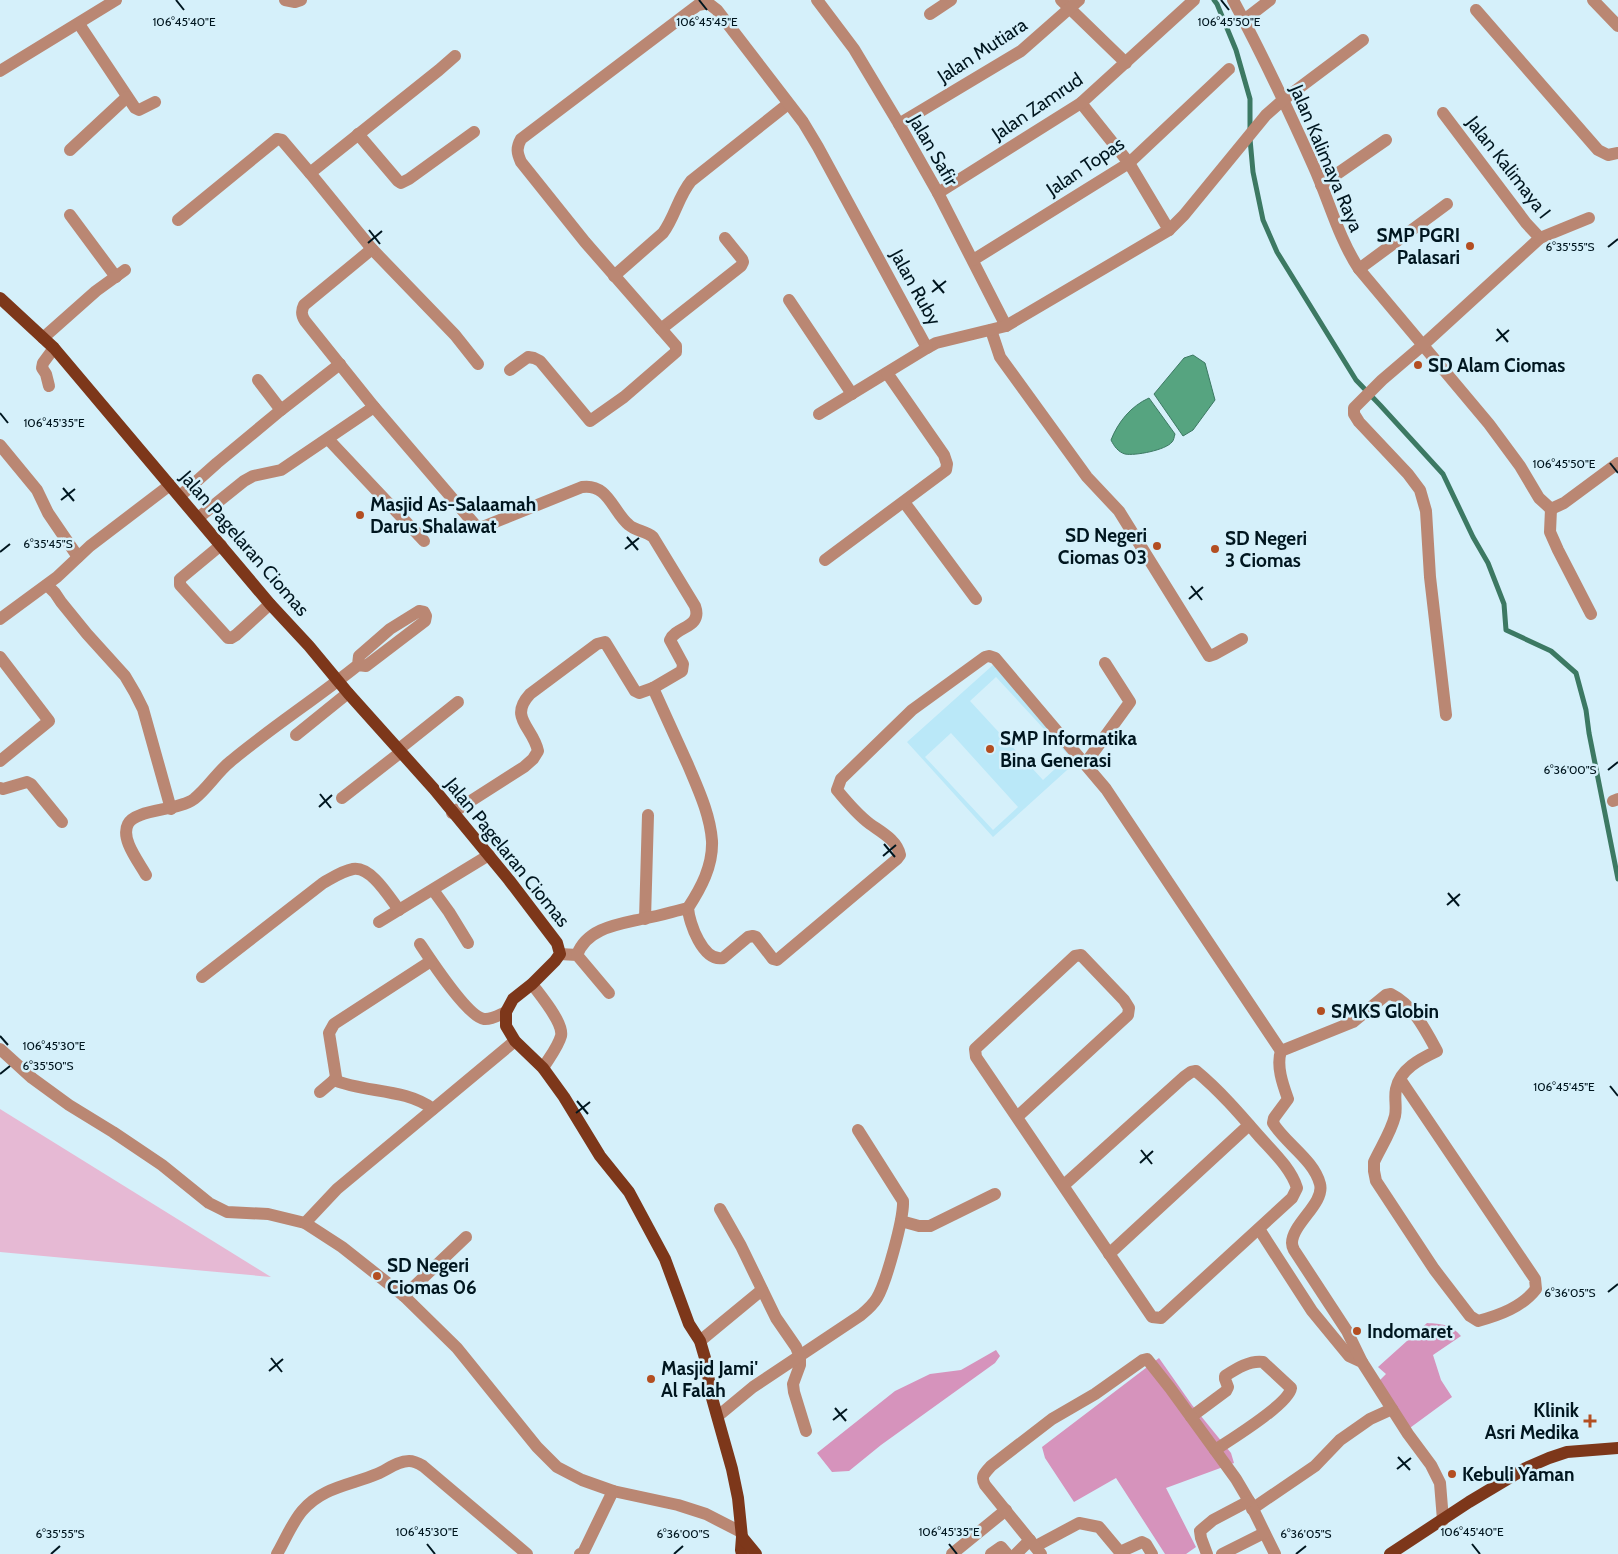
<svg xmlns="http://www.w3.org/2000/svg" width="1618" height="1554" font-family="Cabin,sans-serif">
  <rect width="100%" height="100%" fill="#d5f0fa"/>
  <path fill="#bae8f8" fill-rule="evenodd" d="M993 665 1077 761 993 837 907 742ZM996 677 1069 756 1043 780 970 701ZM951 733 1018 807 993 830 925 757Z"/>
  <polygon fill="#e6b9d4" points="0,1109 271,1277 0,1252"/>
  <g fill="#d693bc">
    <path d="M1427 1323C1441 1324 1451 1324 1461 1336L1433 1355 1441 1380 1452 1397 1403 1433 1374 1386 1386 1374 1378 1367Z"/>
    <polygon points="996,1350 1000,1356 995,1363 881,1445 849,1471 832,1472 817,1453 895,1391 930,1374 961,1370"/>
    <polygon points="1159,1358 1192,1405 1231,1453 1234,1463 1166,1488 1196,1547 1186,1554 1165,1554 1116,1478 1074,1502 1045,1458 1042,1447"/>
  </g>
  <g fill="#56a480" stroke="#3c7963">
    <polygon points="1193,355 1205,363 1215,400 1193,430 1183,436 1154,394 1184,358"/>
    <path d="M1149 398 1175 434C1174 437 1174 440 1172 442 1166 450 1135 456 1125 454 1118 452 1114 446 1111 440 1118 422 1131 406 1149 398Z"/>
  </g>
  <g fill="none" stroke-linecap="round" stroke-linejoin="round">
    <g stroke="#3c7963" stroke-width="5">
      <polyline points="1214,0 1217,4 1236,50 1250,99 1250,131"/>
      <polyline points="1250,139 1253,172 1263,220 1277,252 1356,380 1380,405 1443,474 1473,537 1488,563 1504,604 1506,630 1551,651 1576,673 1586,710 1589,733 1618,879"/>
    </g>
    <g stroke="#ba8773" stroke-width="12">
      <polyline points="285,0 295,2 301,0"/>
      <polyline points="817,0 854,49 899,124 938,193 1006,326"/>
      <polyline points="1061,0 1126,63"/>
      <path d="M1233 0C1262 54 1288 109 1313 165 1329 200 1338 237 1359 269L1489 424 1520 466 1539 498 1551 509"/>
      <polyline points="1593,0 1618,26"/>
      <polyline points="1476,10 1598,150 1608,155 1618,153"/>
      <polyline points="930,14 951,0"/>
      <polyline points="1244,20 1270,0"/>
      <polyline points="79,24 135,108 139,110 155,102"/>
      <polyline points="455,56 439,70 310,173 372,249 455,335 478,364"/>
      <polyline points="0,71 116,0"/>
      <polyline points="1081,103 1129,163 1169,230"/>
      <polyline points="1443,113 1526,223 1540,238 1423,345 1382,380 1354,408 1354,414 1359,422 1408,474 1420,490 1426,511 1430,577 1446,715"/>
      <polyline points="899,124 1021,51 1079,0"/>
      <polyline points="358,134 398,181 401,183 409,179 474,132"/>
      <polyline points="70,150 127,97"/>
      <polyline points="1321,185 1386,140"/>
      <polyline points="938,193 1081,103 1194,0"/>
      <polyline points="70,215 116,277"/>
      <polyline points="178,220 277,139 282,140 310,173"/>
      <polyline points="1540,238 1589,218"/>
      <path d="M372 249 304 305C301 311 301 315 305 321L374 407 476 526 480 528 582 487C608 483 613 512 629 525 636 531 646 531 653 537L695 606C703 628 676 626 670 640L683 664 682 671 653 688"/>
      <polyline points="973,260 1129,163 1229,69"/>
      <polyline points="1359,269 1447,204"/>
      <path d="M614 276 663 233C675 217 678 197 691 181L788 104"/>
      <polyline points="789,300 852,394"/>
      <polyline points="661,329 741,266 743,262 742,259 725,238"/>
      <polyline points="991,330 1000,357 1087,477 1119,511 1209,656 1215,654 1242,639"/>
      <polyline points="43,338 96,291 125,270"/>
      <path d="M510 370 528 357 534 358 540 361 590 421 624 397 676 352V346L585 242 521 162C517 153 516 148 521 139L698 5 708 3 717 10 803 122 818 147 927 348 936 343 1006 326 1169 230 1184 215 1266 115 1283 100 1363 40"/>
      <polyline points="258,380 281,410 340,364"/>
      <polyline points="49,386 46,374 42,368 43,363 54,348"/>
      <polyline points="819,414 927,348"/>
      <polyline points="328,439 424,541"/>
      <polyline points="0,445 37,490 48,513 78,557"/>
      <polyline points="180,496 217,463 281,410"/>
      <polyline points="904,502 976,599"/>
      <polyline points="1551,509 1550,532 1558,550 1591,614"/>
      <polyline points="1551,509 1564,503 1618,463"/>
      <polyline points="198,518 244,481 253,476 281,470 374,407"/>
      <polyline points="221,545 180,579 180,585 228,638 231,638 236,635 270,604"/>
      <polyline points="825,560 946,470 947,464 944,455 887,373"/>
      <polyline points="47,585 55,593 61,602 87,634 125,676 135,693 143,709 171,809"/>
      <polyline points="0,619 57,577 90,546 170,485"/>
      <polyline points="0,657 49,721 0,761"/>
      <polyline points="296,735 348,693"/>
      <polyline points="399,749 458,702"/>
      <polyline points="1085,764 1130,702 1105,663"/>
      <polyline points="0,788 3,789 27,782 31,784 62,822"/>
      <polyline points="342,798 401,752"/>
      <polyline points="1613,801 1618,799"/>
      <path d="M452 813 524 767 533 759 538 751C533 727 508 718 530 694L597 644 605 642 635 691 639 693 653 688C665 714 676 739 688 765 698 789 710 814 712 841 713 866 701 888 688 908 689 923 703 962 723 958L748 937 753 936 756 937 773 959 777 960 897 859 900 855C897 840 881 832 870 824 858 815 846 801 837 790L841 779 912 710 985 657 989 656 995 658 1106 789 1281 1051"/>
      <path d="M146 875C139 862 120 839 128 824 135 809 178 811 194 799 208 788 217 772 231 761 272 727 317 698 358 665L359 656 390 629 419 611 424 612 426 616 425 621 366 666 358 665"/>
      <polyline points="433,890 449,912 468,943"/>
      <polyline points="645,919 648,815"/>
      <polyline points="379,922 489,855"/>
      <path d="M420 944C430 959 468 1017 484 1019 491 1020 499 1015 506 1012"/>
      <polyline points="560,954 577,955 609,993"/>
      <path d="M577 955C587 927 621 924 646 918 660 916 674 911 688 908"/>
      <path d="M202 977 323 883C332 878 342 871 353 869 371 866 389 897 399 910"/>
      <path d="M532 984C540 995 564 1023 561 1036 558 1047 549 1058 543 1068"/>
      <polyline points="0,1049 32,1078 69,1105 113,1132 162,1165 209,1203 227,1212 268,1214 305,1223 342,1247 404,1296 457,1348 537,1447 557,1467 582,1480 613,1491 678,1505 706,1514 741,1532"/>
      <path d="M334 1080C365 1093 405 1088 433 1109"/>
      <polyline points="320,1092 333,1081 336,1077 329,1033 334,1024 431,961"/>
      <path d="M1017 1117 1128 1015 1129 1008 1124 1000 1081 955 1075 956 975 1049 976 1057 1152 1317 1161 1318 1292 1198 1297 1188C1291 1168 1272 1151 1258 1135 1239 1113 1219 1090 1196 1071L1191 1072 1184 1077 1064 1185"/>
      <polyline points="720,1209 741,1246 776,1318 796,1347 800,1357 800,1365 793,1384 794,1392 806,1431"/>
      <polyline points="901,1221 919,1226 930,1226 995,1194"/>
      <polyline points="305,1223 337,1189 515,1041"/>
      <polyline points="1259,1229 1312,1311 1349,1356 1362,1362 1408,1434 1431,1465 1440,1483 1443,1520"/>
      <polyline points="1109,1254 1249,1125"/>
      <polyline points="404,1296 466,1237"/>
      <polyline points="700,1341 762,1290"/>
      <path d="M1362 1362 1347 1331 1294 1250C1293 1248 1292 1245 1292 1243 1292 1224 1325 1203 1320 1184 1314 1160 1285 1143 1273 1123L1274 1118 1288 1099C1283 1085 1276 1066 1281 1051L1353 1022 1386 995 1391 994C1413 1005 1425 1029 1437 1051 1420 1059 1400 1069 1396 1089 1394 1098 1397 1107 1395 1116 1391 1132 1381 1147 1374 1162V1171L1376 1181 1434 1269 1470 1316 1478 1321C1500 1315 1522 1307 1536 1289L1535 1279 1400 1079"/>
      <path d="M718 1416 753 1387 861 1315C867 1310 873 1305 877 1298 886 1283 904 1218 903 1201L858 1130"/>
      <path d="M1191 1417 1226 1391 1228 1387 1225 1379V1376C1236 1369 1250 1360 1263 1362L1291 1388C1289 1404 1230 1440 1215 1450"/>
      <polyline points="1252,1509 1315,1466 1340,1440 1370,1419 1392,1409"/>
      <polyline points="1036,1546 1079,1523 1099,1527 1120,1552 1142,1542 1146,1544 1152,1554"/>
      <path d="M277 1554C285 1540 292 1523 302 1511 322 1487 351 1485 377 1474 387 1470 397 1461 409 1461 414 1461 418 1463 423 1466L527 1554"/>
      <polyline points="580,1554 583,1553 613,1491"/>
      <polyline points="952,1554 1006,1510"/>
      <polyline points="991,1554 1001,1547 1007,1554"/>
      <polyline points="1016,1554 1030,1540"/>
      <path d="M1041 1554 985 1485C980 1476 985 1473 991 1466L1052 1419 1095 1394 1143 1360 1147 1359 1170 1388 1236 1479 1249 1501 1275 1554"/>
      <polyline points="1207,1554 1201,1538 1200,1531 1213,1520 1249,1501"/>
      <polyline points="1222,1554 1264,1533"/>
    </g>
    <g stroke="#7d371a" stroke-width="12">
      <polyline points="0,298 54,348 270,604 309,646 348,693 434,789 509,880 557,943 560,954 555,961 532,984 513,999 506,1012 506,1026 515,1041 543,1068 564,1097 600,1156 629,1192 665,1259 689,1324 700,1341 705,1358 712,1398 732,1469 738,1498 742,1537 741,1550 742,1554"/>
      <polyline points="742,1537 756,1554"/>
      <polyline points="1390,1554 1469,1502 1526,1468 1549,1458 1567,1452 1618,1448"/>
    </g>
  </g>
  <path fill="none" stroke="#00161f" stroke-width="2" d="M176 0 184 10M699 0 707 10M1221 0 1229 10M369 230 380 244M368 243 382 231M1608 247 1618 239M933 280 944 293M932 292 946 281M1497 329 1508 342M1496 341 1509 330M0 413 8 423M1610 463 1618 473M63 488 74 501M61 500 75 489M627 537 638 550M625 549 639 538M0 552 10 544M1191 586 1202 600M1189 599 1203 587M1608 770 1618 762M320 794 331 808M319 807 332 795M884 844 895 857M883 856 896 845M1448 893 1459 906M1447 905 1460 894M0 1036 8 1045M0 1074 10 1066M1610 1086 1618 1096M577 1101 588 1114M576 1113 590 1102M1141 1150 1152 1164M1140 1163 1153 1151M1608 1292 1618 1284M271 1358 282 1372M269 1371 283 1359M835 1408 846 1421M833 1420 847 1409M1398 1457 1410 1470M1397 1469 1411 1458M427 1544 435 1554M949 1544 957 1554M1472 1544 1480 1554M51 1554 60 1546M674 1554 683 1546M1296 1554 1306 1546"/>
  <g fill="#b34e21" stroke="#d5f0fa" stroke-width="2">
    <circle cx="1470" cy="246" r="5"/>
    <circle cx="1418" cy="365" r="5"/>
    <circle cx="360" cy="515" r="5"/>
    <circle cx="1157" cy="546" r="5"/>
    <circle cx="1215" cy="549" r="5"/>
    <circle cx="990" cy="749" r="5"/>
    <circle cx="1321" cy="1011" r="5"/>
    <circle cx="377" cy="1276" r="5"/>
    <circle cx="1357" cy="1331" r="5"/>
    <circle cx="651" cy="1379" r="5"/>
    <path d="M1587.5 1413.5h5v5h5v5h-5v5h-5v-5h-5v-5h5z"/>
    <circle cx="1452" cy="1474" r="5"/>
  </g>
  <g text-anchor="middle" stroke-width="5" stroke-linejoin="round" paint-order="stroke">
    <g font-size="19" fill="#00161f" stroke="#d5f0fa">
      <text transform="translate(982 50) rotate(-33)" y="7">Jalan Mutiara</text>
      <text transform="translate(1037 106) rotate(-34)" y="7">Jalan Zamrud</text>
      <text transform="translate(934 150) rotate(60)" y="7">Jalan Safir</text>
      <text transform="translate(1327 158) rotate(67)" y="7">Jalan Kalimaya Raya</text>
      <text transform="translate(1085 166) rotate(-34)" y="7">Jalan Topas</text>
      <text transform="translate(1509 167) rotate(52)" y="7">Jalan Kalimaya I</text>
      <text transform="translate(916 287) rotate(61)" y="7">Jalan Ruby</text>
      <text transform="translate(245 543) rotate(49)" y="7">Jalan Pagelaran Ciomas</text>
      <text transform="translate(508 852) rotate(51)" y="7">Jalan Pagelaran Ciomas</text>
    </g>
    <g font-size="19" font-weight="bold" fill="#00161f" stroke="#d5f0fa" text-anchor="start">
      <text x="1460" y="242" text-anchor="end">SMP PGRI<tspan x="1460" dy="22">Palasari</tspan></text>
      <text x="1428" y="372">SD Alam Ciomas</text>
      <text x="370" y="511">Masjid As-Salaamah<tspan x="370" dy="22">Darus Shalawat</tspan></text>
      <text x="1147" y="542" text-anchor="end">SD Negeri<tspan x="1147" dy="22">Ciomas 03</tspan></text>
      <text x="1225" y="545">SD Negeri<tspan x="1225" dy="22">3 Ciomas</tspan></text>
      <text x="1000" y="745">SMP Informatika<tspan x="1000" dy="22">Bina Generasi</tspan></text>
      <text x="1331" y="1018">SMKS Globin</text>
      <text x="387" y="1272">SD Negeri<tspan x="387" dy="22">Ciomas 06</tspan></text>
      <text x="1367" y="1338">Indomaret</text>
      <text x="661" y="1375">Masjid Jami'<tspan x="661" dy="22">Al Falah</tspan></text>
      <text x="1579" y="1417" text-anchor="end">Klinik<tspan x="1579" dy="22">Asri Medika</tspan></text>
      <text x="1462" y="1481">Kebuli Yaman</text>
    </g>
  </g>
  <g font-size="12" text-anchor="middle" fill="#00161f" stroke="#d5f0fa" stroke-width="5" stroke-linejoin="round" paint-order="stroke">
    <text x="184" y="26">106°45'40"E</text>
    <text x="1229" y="26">106°45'50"E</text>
    <text x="707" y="26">106°45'45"E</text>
    <text x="1570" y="251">6°35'55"S</text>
    <text x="54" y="427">106°45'35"E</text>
    <text x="1564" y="468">106°45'50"E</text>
    <text x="48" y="548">6°35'45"S</text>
    <text x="1570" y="774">6°36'00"S</text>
    <text x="54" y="1050">106°45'30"E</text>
    <text x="48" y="1070">6°35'50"S</text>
    <text x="1564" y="1091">106°45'45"E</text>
    <text x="1570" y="1297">6°36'05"S</text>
    <text x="427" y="1536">106°45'30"E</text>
    <text x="949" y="1536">106°45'35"E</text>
    <text x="1472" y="1536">106°45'40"E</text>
    <text x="60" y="1538">6°35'55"S</text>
    <text x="683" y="1538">6°36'00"S</text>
    <text x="1306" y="1538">6°36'05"S</text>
  </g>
</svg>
